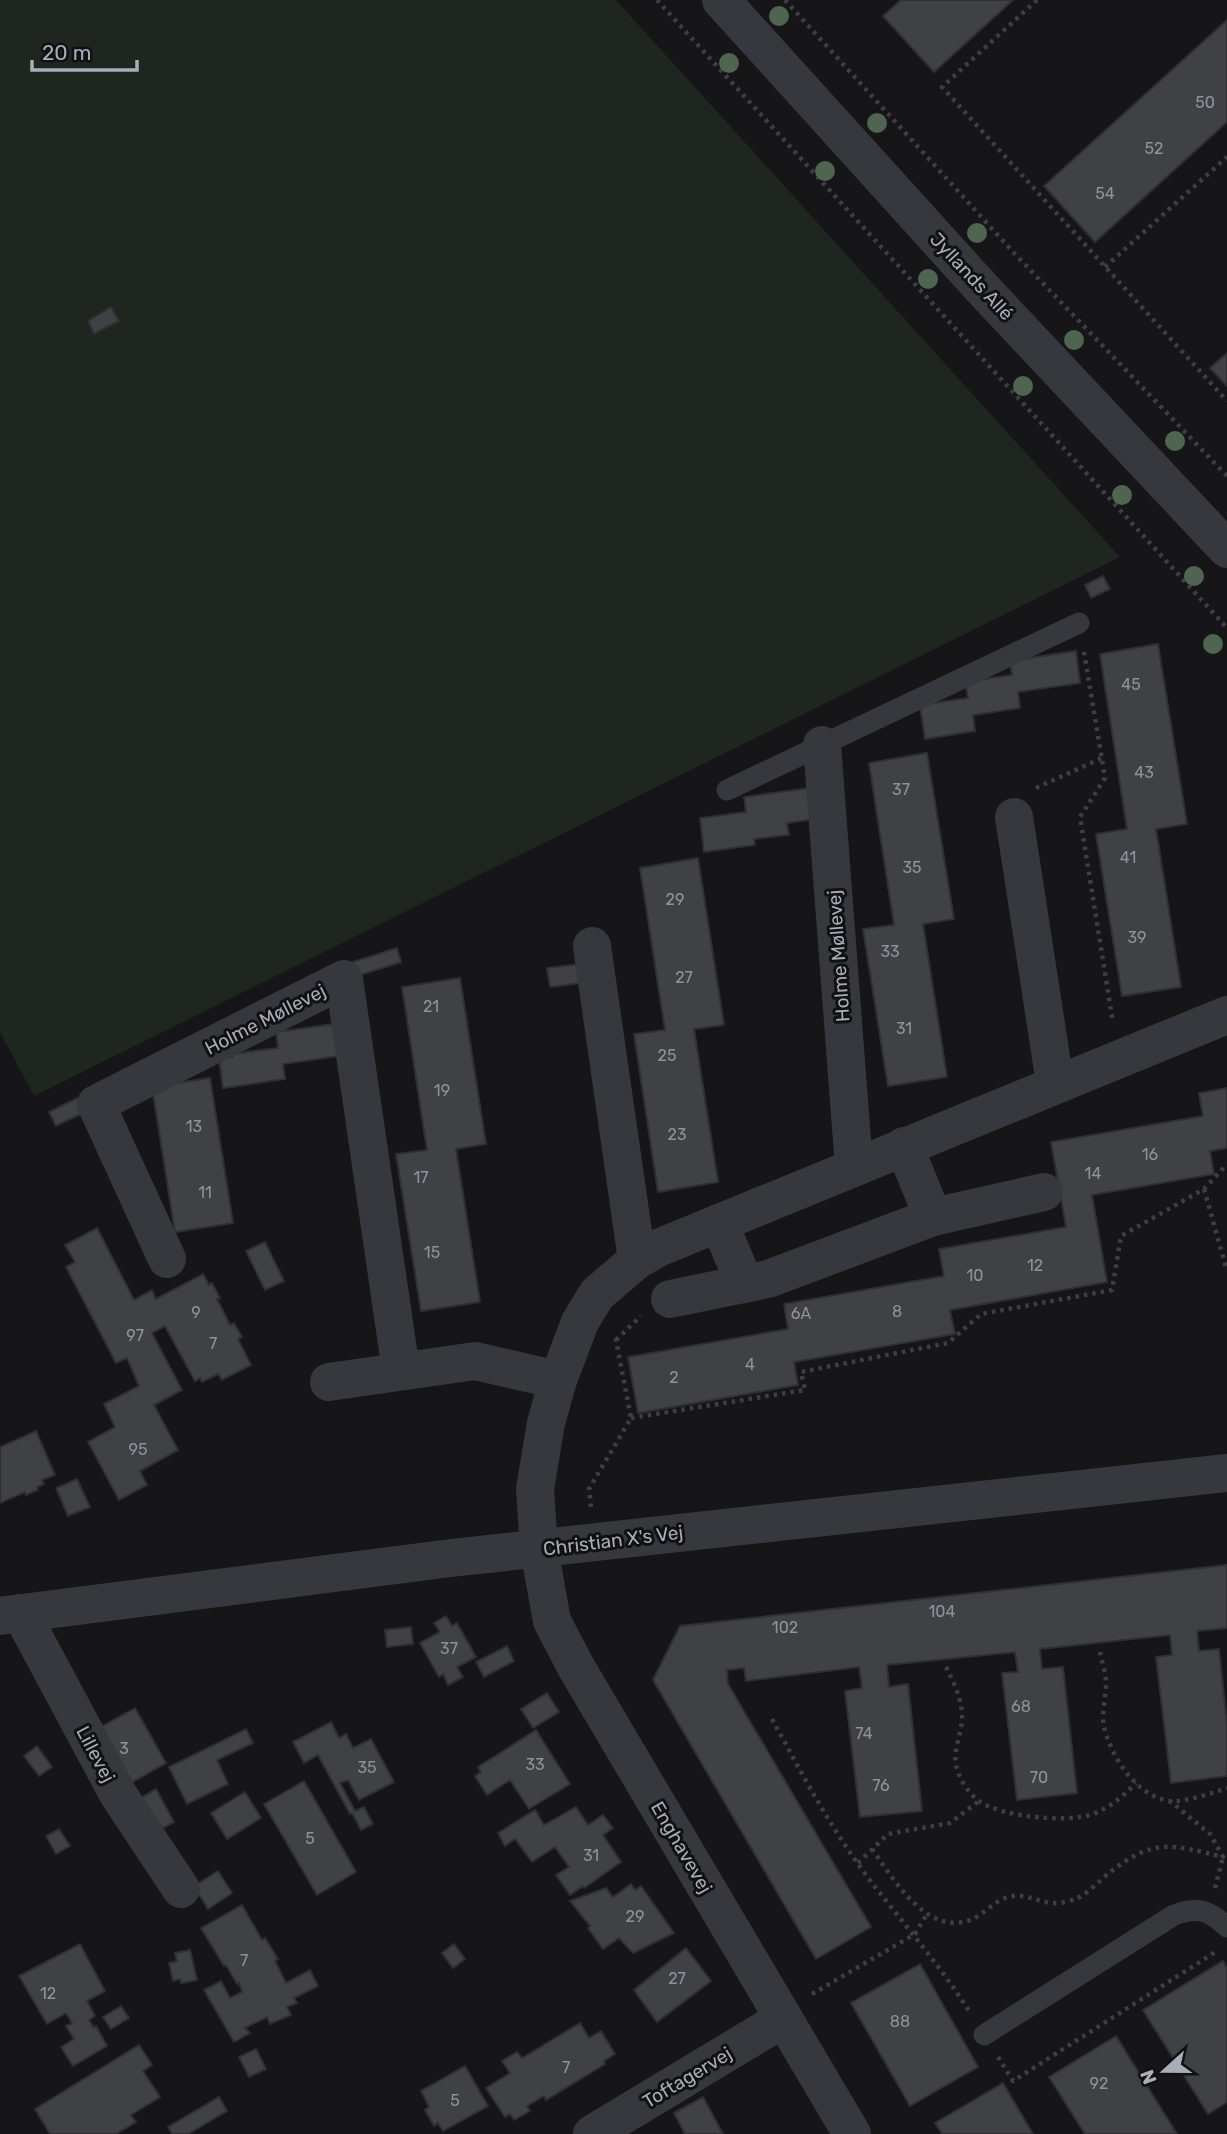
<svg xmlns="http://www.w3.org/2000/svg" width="1227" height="2134" font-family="Rubik,sans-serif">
  <rect width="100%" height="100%" fill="#161618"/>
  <polygon fill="#1e261f" points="0,0 616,0 1120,557 34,1096 0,1032"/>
  <g fill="#404145" stroke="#303034" stroke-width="2">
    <polygon points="901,0 1013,0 934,72 883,16"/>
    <polygon points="1227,20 1227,122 1095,242 1044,186"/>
    <polygon points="111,307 119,321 94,334 88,321"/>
    <polygon points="1227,353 1227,386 1210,368"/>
    <polygon points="1103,576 1110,589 1091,598 1085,585"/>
    <polygon points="1158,644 1187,824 1156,829 1181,987 1122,996 1096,834 1127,829 1100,654"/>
    <polygon points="1076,651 1080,683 1018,692 1020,708 973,715 975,731 925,739 920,705 968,698 965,682 1012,675 1010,661"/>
    <polygon points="927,753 954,919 923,924 947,1077 888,1086 863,929 894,925 869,763"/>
    <polygon points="810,788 814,819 787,823 789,835 754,839 755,845 704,852 700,818 746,812 744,797"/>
    <polygon points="698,858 724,1025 694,1029 718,1182 658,1192 634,1034 665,1030 640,868"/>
    <polygon points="397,948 401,962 357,976 353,962"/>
    <polygon points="579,964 582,983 550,987 547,968"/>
    <polygon points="460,978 486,1144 456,1149 480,1302 421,1311 396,1154 427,1150 402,987"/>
    <polygon points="342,1023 346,1055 283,1064 285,1079 223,1088 219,1059 233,1057 232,1054 278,1048 276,1032"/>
    <polygon points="210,1078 233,1223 175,1232 152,1087"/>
    <polygon points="1227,1088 1227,1148 1210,1151 1214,1174 1092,1195 1107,1282 950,1310 955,1334 794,1362 798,1385 638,1413 628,1357 788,1329 784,1304 944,1276 939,1249 1066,1227 1051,1142 1203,1116 1199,1093"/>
    <polygon points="77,1098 85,1112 56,1126 49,1112"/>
    <polygon points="97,1228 134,1300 152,1290 156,1299 203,1274 209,1285 212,1283 220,1298 217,1299 230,1325 234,1323 242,1337 238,1339 251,1365 222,1380 218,1374 202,1382 200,1378 195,1381 165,1326 152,1333 182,1390 154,1405 178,1450 140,1471 147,1485 119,1500 88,1442 115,1427 104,1404 139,1386 127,1358 116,1363 66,1267 75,1262 65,1245"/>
    <polygon points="265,1242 284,1281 265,1290 246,1251"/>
    <polygon points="36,1431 55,1475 42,1480 44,1484 37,1487 38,1490 26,1495 25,1492 0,1503 0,1447"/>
    <polygon points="77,1479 90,1507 68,1516 56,1488"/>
    <polygon points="1227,1565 1227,1628 1197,1631 1199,1651 1219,1649 1227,1724 1227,1776 1171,1783 1156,1657 1172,1655 1170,1635 1040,1649 1042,1669 1063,1667 1077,1793 1017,1800 1002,1673 1018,1672 1015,1652 887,1665 889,1687 908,1684 922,1811 860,1817 845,1691 862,1688 859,1667 746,1681 744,1668 727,1670 728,1684 871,1927 816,1959 653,1680 680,1626"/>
    <polygon points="446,1616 452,1626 457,1623 476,1657 457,1667 463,1677 448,1685 443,1674 439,1677 420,1643 440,1632 434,1623"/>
    <polygon points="411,1627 413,1644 387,1647 385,1630"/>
    <polygon points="507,1646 514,1661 484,1677 476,1662"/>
    <polygon points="547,1693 559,1712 533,1728 521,1709"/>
    <polygon points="135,1708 166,1763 131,1783 97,1729"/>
    <polygon points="331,1722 339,1738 346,1734 353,1748 371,1739 394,1782 359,1800 348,1780 340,1783 355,1811 364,1807 373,1824 361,1830 352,1813 350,1814 318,1755 304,1763 293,1742"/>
    <polygon points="246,1729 253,1743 217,1760 228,1784 187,1804 169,1767"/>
    <polygon points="536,1730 570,1784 529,1809 510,1780 487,1795 475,1776 481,1772 478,1767"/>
    <polygon points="37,1746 52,1767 39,1776 24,1756"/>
    <polygon points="304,1781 356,1872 317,1895 264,1804"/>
    <polygon points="156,1789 174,1822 154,1833 136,1801"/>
    <polygon points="245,1792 261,1818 227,1839 211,1813"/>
    <polygon points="576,1807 588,1825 603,1815 613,1828 603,1835 621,1862 584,1888 583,1886 570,1895 556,1875 569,1867 555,1847 532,1862 515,1839 505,1846 498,1833 535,1810 544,1825"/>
    <polygon points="59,1829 70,1846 56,1854 46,1836"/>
    <polygon points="218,1871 232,1893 208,1909 194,1886"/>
    <polygon points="631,1884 635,1890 641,1886 674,1933 633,1953 619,1938 603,1949 588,1928 590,1926 570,1901 606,1888 613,1897"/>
    <polygon points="242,1905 262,1940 265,1938 278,1959 275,1961 286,1983 310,1970 318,1986 294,1998 297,2003 287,2007 291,2015 270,2024 267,2017 245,2028 250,2033 234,2042 204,1990 221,1981 230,1998 242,1992 239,1983 237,1984 226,1965 224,1966 201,1928"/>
    <polygon points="80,1944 105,1991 87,2001 95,2016 89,2020 94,2028 96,2026 107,2046 73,2066 61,2047 74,2039 66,2026 72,2023 66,2013 47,2024 19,1976"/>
    <polygon points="454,1944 465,1959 453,1968 442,1953"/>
    <polygon points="686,1948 711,1981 657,2022 634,1990"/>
    <polygon points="190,1950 197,1980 181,1983 180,1979 173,1981 169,1963 177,1961 175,1953"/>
    <polygon points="1223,1961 1227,1968 1227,2102 1208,2114 1143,2010"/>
    <polygon points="920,1964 978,2067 910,2106 851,2003"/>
    <polygon points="121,2006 129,2018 111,2029 103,2017"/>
    <polygon points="580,2023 589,2038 601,2031 615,2054 604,2061 605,2064 546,2100 544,2096 527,2106 530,2111 514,2120 510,2114 505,2117 486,2088 510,2073 502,2061 517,2052 522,2058"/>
    <polygon points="1116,2036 1177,2134 1085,2134 1049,2077"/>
    <polygon points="139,2045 152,2065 143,2071 160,2097 131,2115 136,2122 116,2134 50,2134 35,2109"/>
    <polygon points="256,2049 266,2069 249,2077 239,2057"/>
    <polygon points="465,2066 488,2106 443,2131 438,2123 434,2126 425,2110 429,2107 421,2091"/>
    <polygon points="1003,2083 1033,2134 942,2134 935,2123"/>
    <polygon points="219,2097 227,2111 188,2134 172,2134 168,2127"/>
    <polygon points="703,2097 723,2134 685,2134 674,2113"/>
  </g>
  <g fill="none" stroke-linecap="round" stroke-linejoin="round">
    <g stroke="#3d3f44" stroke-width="4.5" stroke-dasharray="3.5 5" stroke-linecap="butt">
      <polyline points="657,0 1227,628"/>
      <polyline points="785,0 1014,253 1227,476"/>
      <polyline points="1037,0 942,87 1227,401"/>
      <polyline points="1105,267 1227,157"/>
      <polyline points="1084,652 1105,778 1080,817 1113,1023"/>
      <polyline points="1036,788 1102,758"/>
      <polyline points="1204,1189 1227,1271"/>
      <polyline points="616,1340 641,1316"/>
      <polyline points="631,1418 805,1390 801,1372 948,1343 981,1314 1112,1290 1121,1236 1204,1189 1227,1164"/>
      <polyline points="591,1507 589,1489 631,1418 616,1340 613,1338"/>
      <path d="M1100 1652C1102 1662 1106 1673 1106 1684 1106 1697 1101 1714 1104 1727 1111 1756 1136 1796 1169 1801 1184 1803 1212 1793 1227 1788"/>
      <path d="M946 1667C954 1683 962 1699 962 1717 962 1733 953 1750 956 1765 959 1779 968 1793 979 1801 1001 1817 1067 1823 1093 1814 1111 1807 1123 1796 1136 1783"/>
      <path d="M772 1719C802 1774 831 1829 869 1879 903 1923 939 1964 969 2011"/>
      <path d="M872 1849C893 1878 924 1933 967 1921 982 1917 992 1902 1008 1897 1026 1892 1037 1903 1054 1903 1060 1904 1069 1901 1075 1899 1087 1895 1099 1881 1109 1873 1153 1838 1171 1844 1223 1857L1210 1834 1170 1801"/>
      <polyline points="858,1863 888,1834 950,1823 979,1801"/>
      <polyline points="1215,1888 1223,1857"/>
      <polyline points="812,1994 915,1934 927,1914"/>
      <polyline points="998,2057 1013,2081 1217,1951"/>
    </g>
    <g stroke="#37383d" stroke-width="21">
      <polyline points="727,790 1079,623"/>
      <path d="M984 2035 1174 1915C1197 1906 1209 1910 1227 1927"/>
    </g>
    <g stroke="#37383d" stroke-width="38">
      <polyline points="822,745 854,1167"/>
      <polyline points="1014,817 1055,1083"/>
      <polyline points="592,946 637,1260"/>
      <polyline points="904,1146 933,1217"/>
      <polyline points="719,1223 745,1284"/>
      <polyline points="167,1259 96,1104 344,979 401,1371"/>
      <polyline points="670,1299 768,1279 933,1217 1044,1192"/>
      <polyline points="329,1382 475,1361 558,1380"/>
      <polyline points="21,1613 118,1794 181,1889"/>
      <polyline points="592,2134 783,2019"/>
      <polyline points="852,2134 576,1667 552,1621 539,1549 535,1489 546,1423 558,1380 580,1322 597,1294 637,1260 658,1248 1227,1015"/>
    </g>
    <g stroke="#37383d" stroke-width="38">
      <polyline points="721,0 979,285 1227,549"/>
      <polyline points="0,1616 451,1558 1227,1473"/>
    </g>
  </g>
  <g fill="#506452">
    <circle cx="779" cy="16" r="10"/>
    <circle cx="729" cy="63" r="10"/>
    <circle cx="877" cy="123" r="10"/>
    <circle cx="825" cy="171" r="10"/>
    <circle cx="977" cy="233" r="10"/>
    <circle cx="928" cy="279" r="10"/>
    <circle cx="1074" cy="340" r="10"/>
    <circle cx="1023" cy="386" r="10"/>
    <circle cx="1175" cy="441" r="10"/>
    <circle cx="1122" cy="495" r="10"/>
    <circle cx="1194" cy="576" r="10"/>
    <circle cx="1213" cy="644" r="10"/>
  </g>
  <g text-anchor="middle" stroke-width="6" stroke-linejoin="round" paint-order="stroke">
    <g font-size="16" fill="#8e929b">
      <text x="1205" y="108">50</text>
      <text x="1154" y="154">52</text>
      <text x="1105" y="199">54</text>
      <text x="1131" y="690">45</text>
      <text x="1144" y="778">43</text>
      <text x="901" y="795">37</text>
      <text x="1128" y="863">41</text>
      <text x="912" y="873">35</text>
      <text x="675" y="905">29</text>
      <text x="1137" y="943">39</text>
      <text x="890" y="957">33</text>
      <text x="684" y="983">27</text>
      <text x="431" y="1012">21</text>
      <text x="904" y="1034">31</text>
      <text x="667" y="1061">25</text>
      <text x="442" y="1096">19</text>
      <text x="194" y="1132">13</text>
      <text x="677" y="1140">23</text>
      <text x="1150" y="1160">16</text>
      <text x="1093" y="1179">14</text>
      <text x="421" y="1183">17</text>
      <text x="205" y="1198">11</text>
      <text x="432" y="1258">15</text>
      <text x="1035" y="1271">12</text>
      <text x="975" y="1281">10</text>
      <text x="897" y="1317">8</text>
      <text x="196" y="1318">9</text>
      <text x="801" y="1319">6A</text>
      <text x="135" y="1341">97</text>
      <text x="213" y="1349">7</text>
      <text x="750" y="1370">4</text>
      <text x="674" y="1383">2</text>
      <text x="138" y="1455">95</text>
      <text x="942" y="1617">104</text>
      <text x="785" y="1633">102</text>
      <text x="449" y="1654">37</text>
      <text x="1021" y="1712">68</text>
      <text x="864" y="1739">74</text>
      <text x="124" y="1754">3</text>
      <text x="535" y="1770">33</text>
      <text x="367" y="1773">35</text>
      <text x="1039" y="1783">70</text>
      <text x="881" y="1791">76</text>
      <text x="310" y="1844">5</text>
      <text x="591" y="1861">31</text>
      <text x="635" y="1922">29</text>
      <text x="244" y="1966">7</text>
      <text x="677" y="1984">27</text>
      <text x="48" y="1999">12</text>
      <text x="900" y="2027">88</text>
      <text x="566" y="2073">7</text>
      <text x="1099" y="2089">92</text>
      <text x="455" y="2106">5</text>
    </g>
    <g font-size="19" fill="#a8adb8" stroke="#111113">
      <text transform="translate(972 276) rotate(47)" y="7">Jyllands Allé</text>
      <text transform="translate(838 956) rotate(-94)" y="7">Holme Møllevej</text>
      <text transform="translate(265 1019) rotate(-27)" y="7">Holme Møllevej</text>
      <text transform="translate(613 1540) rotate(-7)" y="7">Christian X's Vej</text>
      <text transform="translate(96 1754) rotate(62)" y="7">Lillevej</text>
      <text transform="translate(682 1847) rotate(60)" y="7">Enghavevej</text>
      <text transform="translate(687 2077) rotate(-31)" y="7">Toftagervej</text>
    </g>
  </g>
  <g transform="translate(1164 2071) rotate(249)" stroke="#111113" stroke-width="5" paint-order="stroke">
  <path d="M0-5L12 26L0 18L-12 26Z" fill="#a8adb8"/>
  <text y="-10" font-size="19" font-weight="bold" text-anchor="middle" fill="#a8adb8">N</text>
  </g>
  <path d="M32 60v10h105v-10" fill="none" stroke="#a8adb8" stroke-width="3.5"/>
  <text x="42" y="60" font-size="21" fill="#a8adb8" stroke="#111113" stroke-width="5" paint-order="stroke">20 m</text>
</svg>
